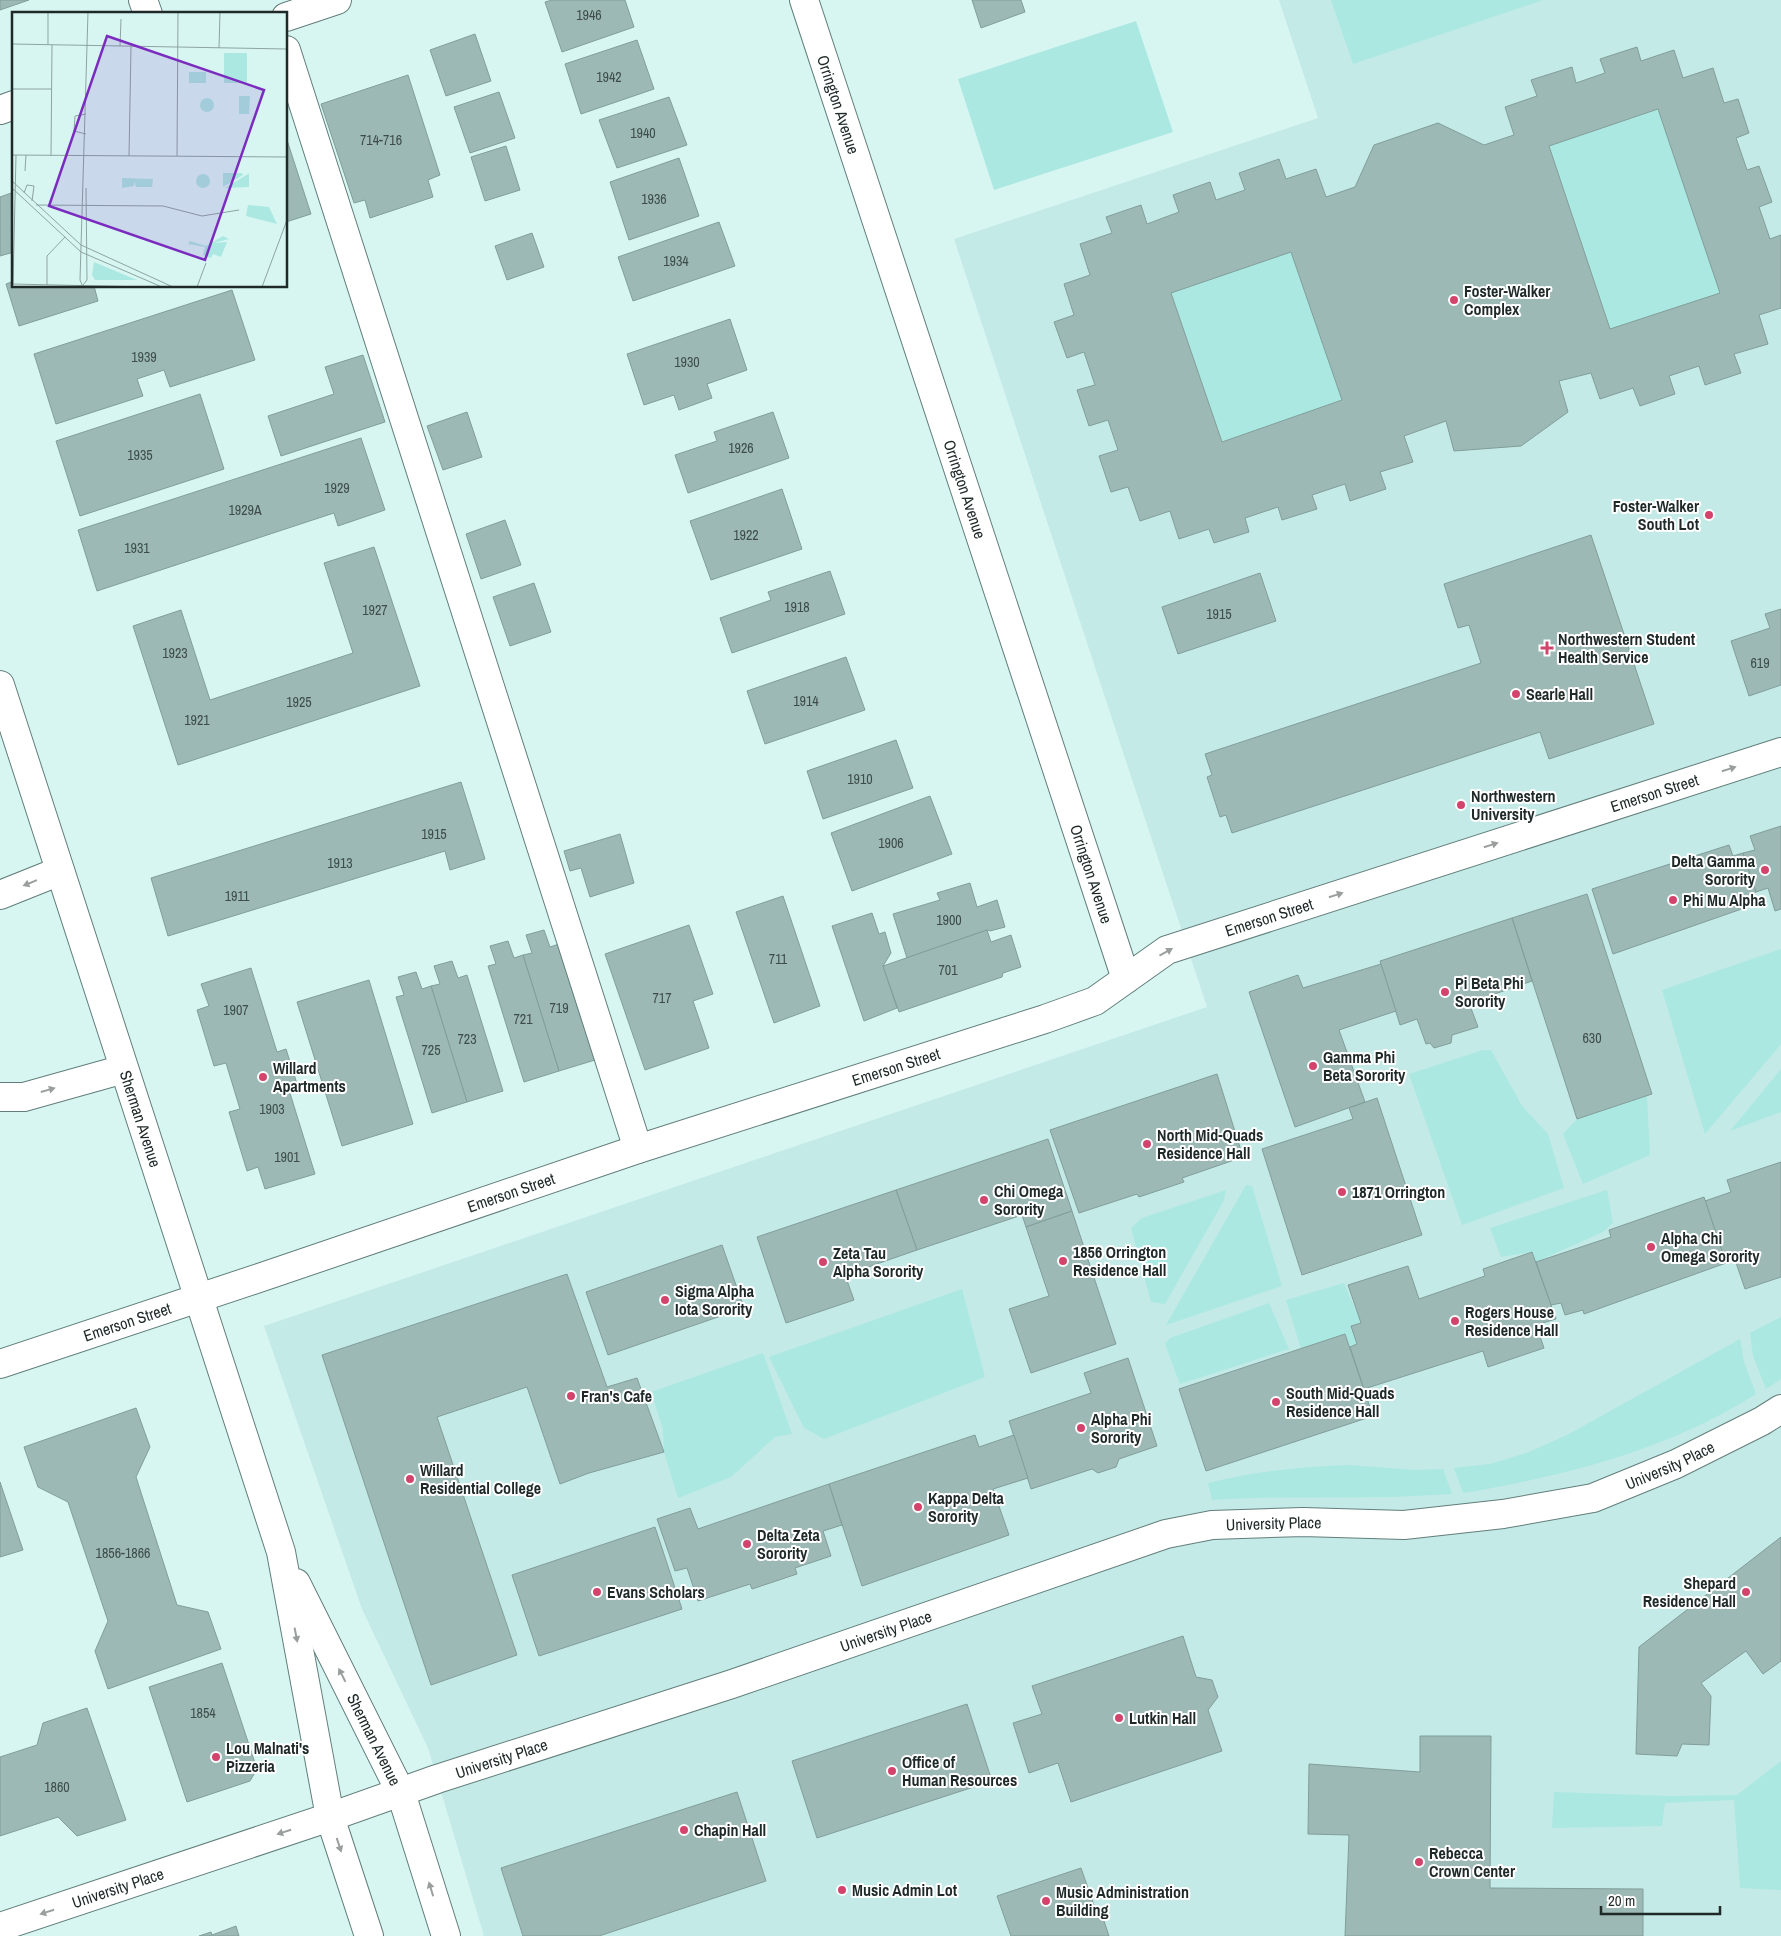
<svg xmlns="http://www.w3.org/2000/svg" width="1781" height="1936" font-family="'Archivo Narrow',sans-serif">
  <rect width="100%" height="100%" fill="#d7f6f2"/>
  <polygon fill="#c3eae6" points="1279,0 1781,0 1781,1936 484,1936 428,1748 362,1609 264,1326 1207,1007 954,239 1318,118"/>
  <g fill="#abe8e1">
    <polygon points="1331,0 1543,0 1353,64"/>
    <polygon points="1136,21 1173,132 994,190 958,79"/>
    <polygon points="1658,109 1720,293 1610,329 1549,146"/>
    <polygon points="1291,252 1342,400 1222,442 1171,293"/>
    <polygon points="1781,949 1781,1044 1705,1134 1662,990"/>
    <polygon points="1483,1050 1491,1050 1522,1106 1548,1134 1564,1188 1462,1225 1409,1074"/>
    <polygon points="1781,1069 1781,1112 1730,1131"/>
    <polygon points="1647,1096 1650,1155 1583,1184 1563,1134 1577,1119"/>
    <polygon points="1246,1185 1252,1186 1282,1286 1166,1325"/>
    <polygon points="1226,1190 1224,1200 1165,1304 1151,1302 1131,1228 1142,1218"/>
    <polygon points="1607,1190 1613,1223 1603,1232 1536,1262 1532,1252 1501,1257 1490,1228"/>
    <polygon points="1344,1283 1361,1323 1351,1326 1357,1344 1350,1347 1345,1334 1301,1349 1286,1300"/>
    <polygon points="962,1289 985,1377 824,1439 804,1428 769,1357"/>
    <polygon points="1269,1303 1289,1349 1180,1384 1165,1344 1170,1338"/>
    <polygon points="1781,1317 1781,1379 1766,1389 1753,1356 1750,1333"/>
    <path d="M1740 1339 1744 1362 1756 1394C1668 1450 1565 1476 1463 1493L1454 1468 1490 1464 1529 1452 1567 1435Z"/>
    <polygon points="763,1353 792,1434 775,1437 731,1477 678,1498 664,1452 663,1429 651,1392"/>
    <path d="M1349 1465 1415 1470 1443 1469 1452 1494 1395 1497 1252 1498 1212 1500 1208 1483C1255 1471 1301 1467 1349 1465Z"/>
    <polygon points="1781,1761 1781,1890 1740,1888 1734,1800 1665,1803 1662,1826 1552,1828 1554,1792 1671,1796 1737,1795"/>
  </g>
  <g fill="#9cb9b5" stroke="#819e9a" fill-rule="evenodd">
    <polygon points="0,0 29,0 0,10"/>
    <polygon points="552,0 625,0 634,27 562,52 545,2"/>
    <polygon points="972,0 1021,0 1025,12 981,28"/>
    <polygon points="475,34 491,81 446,96 430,50"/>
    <polygon points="637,40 654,89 581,114 565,64"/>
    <path d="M1637 47 1641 61 1674 50 1683 78 1713 68 1724 103 1738 99 1749 133 1736 138 1747 170 1759 166 1772 202 1759 207 1770 239 1781 235V308L1759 315 1768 344 1734 354 1741 373 1705 385 1699 366 1669 376 1675 394 1640 406 1633 388 1600 399 1591 373 1559 381 1568 412 1521 446 1454 451 1446 421 1404 436 1413 462 1380 472 1386 489 1350 501 1345 484 1312 495 1317 509 1282 520 1278 507 1245 518 1249 532 1214 543 1209 529 1179 539 1170 511 1140 521 1128 487 1111 492 1099 456 1118 450 1108 420 1089 426 1077 390 1095 385 1084 352 1067 358 1054 322 1074 315 1064 284 1090 275 1080 244 1112 233 1106 217 1141 205 1147 224 1179 212 1173 195 1210 182 1216 200 1245 190 1239 173 1279 159 1286 179 1316 169 1326 197 1355 187 1374 145 1438 123 1484 145 1514 135 1505 107 1537 96 1531 80 1572 67 1576 83 1605 73 1600 59ZM1658 109 1720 293 1610 329 1549 146ZM1291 252 1342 400 1222 442 1171 293Z"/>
    <polygon points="408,75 440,175 428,180 433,197 370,218 365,200 354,203 321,104"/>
    <polygon points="499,92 515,138 470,153 454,107"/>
    <polygon points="669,97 687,145 617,168 599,120"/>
    <polygon points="286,137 311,214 286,222"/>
    <polygon points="506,146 520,190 485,201 471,157"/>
    <polygon points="679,158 699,216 629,240 610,182"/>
    <polygon points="14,192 14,252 0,256 0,197"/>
    <polygon points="719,222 735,266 633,301 618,257"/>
    <polygon points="532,233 544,267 507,280 495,246"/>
    <polygon points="14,281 14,286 94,286 98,301 19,326 6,284"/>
    <polygon points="232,290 255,360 170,387 164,370 137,379 143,396 56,424 34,354"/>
    <polygon points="730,319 747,370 707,384 712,398 679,410 674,395 644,405 627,354"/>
    <polygon points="363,355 385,422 281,456 268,416 334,394 325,367"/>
    <polygon points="200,394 224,469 80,516 56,441"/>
    <polygon points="467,412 482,457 443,470 427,426"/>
    <polygon points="773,412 789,458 688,493 675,455 717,441 714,432"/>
    <polygon points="361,438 385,510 338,526 334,513 97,591 78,530"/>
    <polygon points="782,489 802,549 711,580 690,521"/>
    <polygon points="505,520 521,565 481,579 466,534"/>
    <polygon points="1591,535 1654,724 1549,759 1540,732 1232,833 1226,815 1220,817 1207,777 1212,775 1205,754 1481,663 1469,625 1458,628 1444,584"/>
    <polygon points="374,547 420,686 178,765 133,626 181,610 210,700 353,653 324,563"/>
    <polygon points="830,571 845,614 732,653 720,618 771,600 768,592"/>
    <polygon points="1260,573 1276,621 1178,654 1162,607"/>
    <polygon points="534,583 551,632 510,646 493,597"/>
    <polygon points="1781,609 1781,685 1749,696 1731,641 1770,628 1765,614"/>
    <polygon points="846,657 865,710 765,744 747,691"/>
    <polygon points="896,740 913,788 823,819 807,771"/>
    <polygon points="461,782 485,859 450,870 445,851 168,936 151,878"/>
    <polygon points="930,796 952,854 852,891 831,833"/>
    <polygon points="1781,826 1781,909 1775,911 1768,888 1756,892 1743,853 1755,850 1750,836"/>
    <polygon points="620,834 634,883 590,897 581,868 570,871 564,851"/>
    <polygon points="1729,845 1733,856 1743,853 1756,892 1749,895 1753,905 1613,954 1592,889"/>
    <polygon points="970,883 977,907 997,900 1005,927 990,931 987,930 907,958 893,914 940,900 937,893"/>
    <polygon points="1587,894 1652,1094 1577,1119 1512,918"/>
    <polygon points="783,896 820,1006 774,1023 736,912"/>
    <polygon points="872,913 879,934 885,932 891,953 883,966 897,1008 864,1021 832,926"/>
    <polygon points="1512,918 1532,981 1469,1003 1478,1027 1452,1035 1451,1043 1434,1048 1430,1043 1426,1044 1417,1019 1400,1025 1380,961"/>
    <polygon points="689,925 713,994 693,1001 709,1048 645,1070 605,954"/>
    <polygon points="544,930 550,947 559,944 595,1060 559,1071 523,955 532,953 526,935"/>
    <polygon points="987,930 991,942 1011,935 1021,967 1003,973 1002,977 899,1012 883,966"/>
    <polygon points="508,941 514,958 523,955 559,1071 524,1082 488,966 496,964 490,946"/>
    <polygon points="452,961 458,978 467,975 503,1091 467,1102 431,986 440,984 434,966"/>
    <polygon points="1381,964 1396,1011 1339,1030 1365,1102 1295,1127 1249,992 1298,975 1303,988"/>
    <polygon points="251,968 277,1052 286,1049 298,1087 289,1090 315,1174 265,1189 258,1167 247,1171 229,1112 240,1109 226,1063 214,1066 197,1010 209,1006 201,984"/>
    <polygon points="416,972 422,989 431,986 467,1102 432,1113 396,997 404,995 398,977"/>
    <polygon points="369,980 413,1124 342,1146 297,1002"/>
    <polygon points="1217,1074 1243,1157 1182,1178 1184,1182 1139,1197 1137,1194 1079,1213 1050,1130"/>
    <polygon points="1377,1098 1422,1235 1302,1275 1262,1149 1353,1119 1349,1108"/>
    <polygon points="1048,1139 1072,1211 1026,1227 1022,1215 917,1250 896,1190"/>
    <polygon points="1781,1162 1781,1277 1745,1289 1733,1254 1724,1257 1705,1201 1731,1192 1727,1180"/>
    <polygon points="896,1190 917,1250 845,1275 854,1300 786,1323 757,1237"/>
    <polygon points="1704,1197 1726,1263 1584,1314 1583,1310 1565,1315 1561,1303 1551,1305 1536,1262 1611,1237 1609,1230"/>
    <polygon points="1072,1211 1116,1344 1031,1373 1009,1309 1049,1296 1026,1227"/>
    <polygon points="722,1245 744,1308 608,1355 586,1292"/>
    <polygon points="1532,1252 1556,1319 1536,1325 1544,1348 1488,1367 1483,1351 1364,1389 1350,1347 1357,1344 1351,1326 1361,1323 1348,1285 1408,1266 1419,1299 1485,1276 1483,1269"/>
    <polygon points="567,1274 607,1387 637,1378 664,1452 589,1473 560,1484 527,1387 437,1417 517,1655 431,1685 322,1355"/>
    <polygon points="1345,1334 1373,1416 1206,1471 1179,1389"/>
    <polygon points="1128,1358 1157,1446 1119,1459 1116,1467 1098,1473 1092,1469 1031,1489 1009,1421 1091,1393 1084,1373"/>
    <polygon points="136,1408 150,1447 136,1477 177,1605 208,1612 221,1649 108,1689 95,1651 108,1621 68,1502 38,1487 24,1447"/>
    <polygon points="975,1435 979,1447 1014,1435 1028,1478 993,1489 1009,1535 862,1586 829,1484"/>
    <polygon points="0,1482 23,1550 0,1557"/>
    <polygon points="829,1484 842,1525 823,1531 831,1556 795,1568 797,1574 752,1589 750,1584 698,1601 687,1568 675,1571 657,1519 690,1508 698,1529"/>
    <polygon points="655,1527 682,1609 539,1656 512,1575"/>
    <polygon points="1781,1537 1781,1661 1763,1674 1746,1651 1701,1683 1711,1696 1709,1745 1682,1744 1677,1756 1636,1754 1639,1647"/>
    <polygon points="1183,1636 1196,1677 1212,1680 1218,1697 1208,1710 1222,1751 1071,1802 1058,1763 1029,1773 1013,1723 1042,1714 1032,1686"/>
    <polygon points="222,1663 257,1769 250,1781 187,1802 149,1687"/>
    <polygon points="967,1704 992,1781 817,1838 792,1761"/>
    <polygon points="87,1708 126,1820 77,1836 58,1817 0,1836 0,1757 37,1745 43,1723"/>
    <polygon points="1420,1736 1491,1736 1490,1888 1643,1889 1643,1936 1345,1936 1349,1835 1308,1834 1309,1764 1420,1772"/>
    <polygon points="737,1792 766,1881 599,1936 523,1936 501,1868"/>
    <polygon points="1081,1868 1095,1908 1099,1906 1109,1936 1011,1936 997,1896"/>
    <polygon points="236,1926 239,1936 199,1936 211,1932 212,1935"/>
  </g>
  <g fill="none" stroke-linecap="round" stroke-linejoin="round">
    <g stroke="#627e7b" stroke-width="30">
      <g id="minor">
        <polyline points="143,0 148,14"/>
        <path id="s1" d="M804 0 1126 979"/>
        <polyline points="286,17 337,0"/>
        <polyline points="286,50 638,1149"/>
        <polyline points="0,110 14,105"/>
        <path id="s2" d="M0 685 281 1552 330 1817 369 1936"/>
        <polyline points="0,895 60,871"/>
        <polyline points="0,1097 24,1097 124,1069"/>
        <path id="s3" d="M0 1364 262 1277 638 1149 1045 1019 1095 1001 1167 950 1781 752"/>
        <path id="s4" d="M296 1583 401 1793 446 1936"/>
        <path id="s5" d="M0 1927 330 1817 437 1779 732 1684 1166 1534 1212 1525 1303 1522 1404 1525 1503 1514 1593 1498 1676 1464 1762 1421 1781 1409"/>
      </g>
    </g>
    <use href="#minor" stroke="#fff" stroke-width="28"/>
  </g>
  <defs><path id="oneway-solid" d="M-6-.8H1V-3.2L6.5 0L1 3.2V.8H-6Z" transform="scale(1.25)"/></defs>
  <g fill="#9a9f9e">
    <use href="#oneway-solid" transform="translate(1729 769) rotate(-18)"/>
    <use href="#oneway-solid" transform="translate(1491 845) rotate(-18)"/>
    <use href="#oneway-solid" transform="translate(30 883) rotate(158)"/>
    <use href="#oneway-solid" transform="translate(1336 895) rotate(-18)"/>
    <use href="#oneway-solid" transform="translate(1166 952) rotate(-29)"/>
    <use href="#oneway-solid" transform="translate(48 1090) rotate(-16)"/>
    <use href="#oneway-solid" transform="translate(296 1635) rotate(79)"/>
    <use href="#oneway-solid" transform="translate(342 1675) rotate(-117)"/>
    <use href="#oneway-solid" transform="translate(284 1832) rotate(162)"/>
    <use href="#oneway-solid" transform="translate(339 1845) rotate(72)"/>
    <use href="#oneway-solid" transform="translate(431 1889) rotate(-107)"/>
    <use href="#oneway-solid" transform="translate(47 1912) rotate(162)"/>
  </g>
  <g fill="#d2446c" stroke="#fff" stroke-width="2">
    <circle cx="1454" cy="300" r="5"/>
    <circle cx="1709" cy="515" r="5"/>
    <path d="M1544.5 640.5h5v5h5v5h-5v5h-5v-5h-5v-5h5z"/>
    <circle cx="1516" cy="694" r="5"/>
    <circle cx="1461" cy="805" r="5"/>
    <circle cx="1765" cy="870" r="5"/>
    <circle cx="1673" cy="900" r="5"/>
    <circle cx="1445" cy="992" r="5"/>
    <circle cx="1313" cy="1066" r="5"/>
    <circle cx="263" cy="1077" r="5"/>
    <circle cx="1147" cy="1144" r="5"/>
    <circle cx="1342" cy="1192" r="5"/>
    <circle cx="984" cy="1200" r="5"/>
    <circle cx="1651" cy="1247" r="5"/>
    <circle cx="1063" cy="1261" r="5"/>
    <circle cx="823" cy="1262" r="5"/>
    <circle cx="665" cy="1300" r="5"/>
    <circle cx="1455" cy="1321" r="5"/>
    <circle cx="571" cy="1396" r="5"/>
    <circle cx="1276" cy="1402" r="5"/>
    <circle cx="1081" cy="1428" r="5"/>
    <circle cx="410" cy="1479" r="5"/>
    <circle cx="918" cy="1507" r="5"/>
    <circle cx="747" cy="1544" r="5"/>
    <circle cx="597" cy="1592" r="5"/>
    <circle cx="1746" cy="1592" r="5"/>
    <circle cx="1119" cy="1718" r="5"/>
    <circle cx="216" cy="1757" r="5"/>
    <circle cx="892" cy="1771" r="5"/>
    <circle cx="684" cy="1830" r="5"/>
    <circle cx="1419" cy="1862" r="5"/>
    <circle cx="842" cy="1890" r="5"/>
    <circle cx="1046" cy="1901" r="5"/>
  </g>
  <g text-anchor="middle" stroke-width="4" stroke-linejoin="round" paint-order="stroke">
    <g font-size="14" fill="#3e4d4b">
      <text x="589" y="20">1946</text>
      <text x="609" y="82">1942</text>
      <text x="643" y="138">1940</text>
      <text x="381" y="145">714-716</text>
      <text x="654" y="204">1936</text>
      <text x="676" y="266">1934</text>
      <text x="144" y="362">1939</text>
      <text x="687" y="367">1930</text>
      <text x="741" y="453">1926</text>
      <text x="140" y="460">1935</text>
      <text x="337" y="493">1929</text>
      <text x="245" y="515">1929A</text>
      <text x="746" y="540">1922</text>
      <text x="137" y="553">1931</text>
      <text x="797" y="612">1918</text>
      <text x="375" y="615">1927</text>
      <text x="1219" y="619">1915</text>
      <text x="175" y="658">1923</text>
      <text x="1760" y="668">619</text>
      <text x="806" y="706">1914</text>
      <text x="299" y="707">1925</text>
      <text x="197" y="725">1921</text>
      <text x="860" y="784">1910</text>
      <text x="434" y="839">1915</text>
      <text x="891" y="848">1906</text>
      <text x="340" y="868">1913</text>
      <text x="237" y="901">1911</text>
      <text x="949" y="925">1900</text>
      <text x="778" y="964">711</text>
      <text x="948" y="975">701</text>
      <text x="662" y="1003">717</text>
      <text x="559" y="1013">719</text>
      <text x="236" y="1015">1907</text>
      <text x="523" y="1024">721</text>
      <text x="1592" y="1043">630</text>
      <text x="467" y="1044">723</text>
      <text x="431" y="1055">725</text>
      <text x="272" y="1114">1903</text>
      <text x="287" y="1162">1901</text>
      <text x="123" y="1558">1856-1866</text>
      <text x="203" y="1718">1854</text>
      <text x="57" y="1792">1860</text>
    </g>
    <g font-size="16" fill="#1e2928" stroke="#fff">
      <text dy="6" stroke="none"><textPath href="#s1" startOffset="110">Orrington Avenue</textPath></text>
      <text dy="6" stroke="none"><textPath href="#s1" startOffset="515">Orrington Avenue</textPath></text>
      <text dy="6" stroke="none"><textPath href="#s3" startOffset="1754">Emerson Street</textPath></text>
      <text dy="6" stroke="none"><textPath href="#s1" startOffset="920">Orrington Avenue</textPath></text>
      <text dy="6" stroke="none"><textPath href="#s3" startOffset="1349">Emerson Street</textPath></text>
      <text dy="6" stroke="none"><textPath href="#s3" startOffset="944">Emerson Street</textPath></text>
      <text dy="6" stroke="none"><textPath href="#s2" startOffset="456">Sherman Avenue</textPath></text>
      <text dy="6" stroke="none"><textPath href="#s3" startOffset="539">Emerson Street</textPath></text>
      <text dy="6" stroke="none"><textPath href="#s3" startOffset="134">Emerson Street</textPath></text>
      <text dy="6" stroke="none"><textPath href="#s5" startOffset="1744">University Place</textPath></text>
      <text dy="6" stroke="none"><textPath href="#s5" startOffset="1339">University Place</textPath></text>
      <text dy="6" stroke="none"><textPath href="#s5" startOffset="934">University Place</textPath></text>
      <text dy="6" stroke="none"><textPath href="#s4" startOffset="175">Sherman Avenue</textPath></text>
      <text dy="6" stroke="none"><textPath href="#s5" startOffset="529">University Place</textPath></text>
      <text dy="6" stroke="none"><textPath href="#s5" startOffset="124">University Place</textPath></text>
    </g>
    <g font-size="16" font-weight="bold" fill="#1e2928" stroke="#fff" text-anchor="start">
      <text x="1464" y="297">Foster-Walker<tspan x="1464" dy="18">Complex</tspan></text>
      <text x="1699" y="512" text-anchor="end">Foster-Walker<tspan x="1699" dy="18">South Lot</tspan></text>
      <text x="1558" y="645">Northwestern Student<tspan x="1558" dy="18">Health Service</tspan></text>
      <text x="1526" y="700">Searle Hall</text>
      <text x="1471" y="802">Northwestern<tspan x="1471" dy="18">University</tspan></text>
      <text x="1755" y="867" text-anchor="end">Delta Gamma<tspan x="1755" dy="18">Sorority</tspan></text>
      <text x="1683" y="906">Phi Mu Alpha</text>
      <text x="1455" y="989">Pi Beta Phi<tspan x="1455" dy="18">Sorority</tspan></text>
      <text x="1323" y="1063">Gamma Phi<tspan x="1323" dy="18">Beta Sorority</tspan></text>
      <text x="273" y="1074">Willard<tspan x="273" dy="18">Apartments</tspan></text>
      <text x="1157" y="1141">North Mid-Quads<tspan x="1157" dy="18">Residence Hall</tspan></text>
      <text x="994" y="1197">Chi Omega<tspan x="994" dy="18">Sorority</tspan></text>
      <text x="1352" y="1198">1871 Orrington</text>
      <text x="1661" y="1244">Alpha Chi<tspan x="1661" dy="18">Omega Sorority</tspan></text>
      <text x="1073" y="1258">1856 Orrington<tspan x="1073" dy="18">Residence Hall</tspan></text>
      <text x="833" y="1259">Zeta Tau<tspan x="833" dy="18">Alpha Sorority</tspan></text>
      <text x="675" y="1297">Sigma Alpha<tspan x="675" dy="18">Iota Sorority</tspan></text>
      <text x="1465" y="1318">Rogers House<tspan x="1465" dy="18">Residence Hall</tspan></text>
      <text x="1286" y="1399">South Mid-Quads<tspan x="1286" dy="18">Residence Hall</tspan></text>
      <text x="581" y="1402">Fran's Cafe</text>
      <text x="1091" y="1425">Alpha Phi<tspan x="1091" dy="18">Sorority</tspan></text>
      <text x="420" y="1476">Willard<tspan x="420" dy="18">Residential College</tspan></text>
      <text x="928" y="1504">Kappa Delta<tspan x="928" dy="18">Sorority</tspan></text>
      <text x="757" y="1541">Delta Zeta<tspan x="757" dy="18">Sorority</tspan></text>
      <text x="1736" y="1589" text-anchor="end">Shepard<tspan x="1736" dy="18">Residence Hall</tspan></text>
      <text x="607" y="1598">Evans Scholars</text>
      <text x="1129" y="1724">Lutkin Hall</text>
      <text x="226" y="1754">Lou Malnati's<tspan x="226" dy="18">Pizzeria</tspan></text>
      <text x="902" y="1768">Office of<tspan x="902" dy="18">Human Resources</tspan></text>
      <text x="694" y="1836">Chapin Hall</text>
      <text x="1429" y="1859">Rebecca<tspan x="1429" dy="18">Crown Center</tspan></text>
      <text x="852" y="1896">Music Admin Lot</text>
      <text x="1056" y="1898">Music Administration<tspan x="1056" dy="18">Building</tspan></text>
    </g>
  </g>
  <g transform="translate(12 12)">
    <rect width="275" height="275" fill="#d7f6f2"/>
    <path d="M212 41H235V71H212ZM177 60H194V71H177ZM227 84H238L237 102H227ZM188 93a7 7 0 1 1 14 0a7 7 0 1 1-14 0ZM211 161H230L231 163 211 175ZM237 161V175L213 176 236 162ZM184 169a7 7 0 1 1 14 0a7 7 0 1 1-14 0ZM110 166 141 167 140 175H124L122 169V174L110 176ZM236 193 257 195 265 212 234 204ZM211 224 217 227 201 231 215 230 209 245 201 242 199 246 191 243 193 235 176 232 178 229 194 234ZM82 250 125 268H83L80 263Z" fill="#abe8e1"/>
    <path fill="none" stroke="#8da4a1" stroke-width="1" d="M36 0V33M0 32 275 37M108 34 109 7M207 36 208 0M0 77H40M74 122 62 119 63 104 74 102M0 143 275 145M39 144 40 33M117 144 119 34M165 144 166 0M13 159 14 143M0 169 69 233 161 275M0 176 69 240 150 275M12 181 15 173 22 174 20 189M24 193 151 194 190 204 227 198M0 272 135 275M1 273 4 143M35 273V244L53 225M71 273 75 268 74 176M71 275 68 268 76 0M185 275 194 251M250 275 275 208"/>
    <path fill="#7b2cbf" fill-opacity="0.15" stroke="#7b2cbf" stroke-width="2.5" d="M95 24 252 78 193 248 37 194Z"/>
    <rect width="275" height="275" fill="none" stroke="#1e2928" stroke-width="2.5"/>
  </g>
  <path d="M1601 1906v8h119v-8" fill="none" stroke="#1e2928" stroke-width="2.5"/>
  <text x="1608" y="1906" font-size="15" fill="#1e2928" stroke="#ffffff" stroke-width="4" paint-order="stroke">20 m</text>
</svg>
